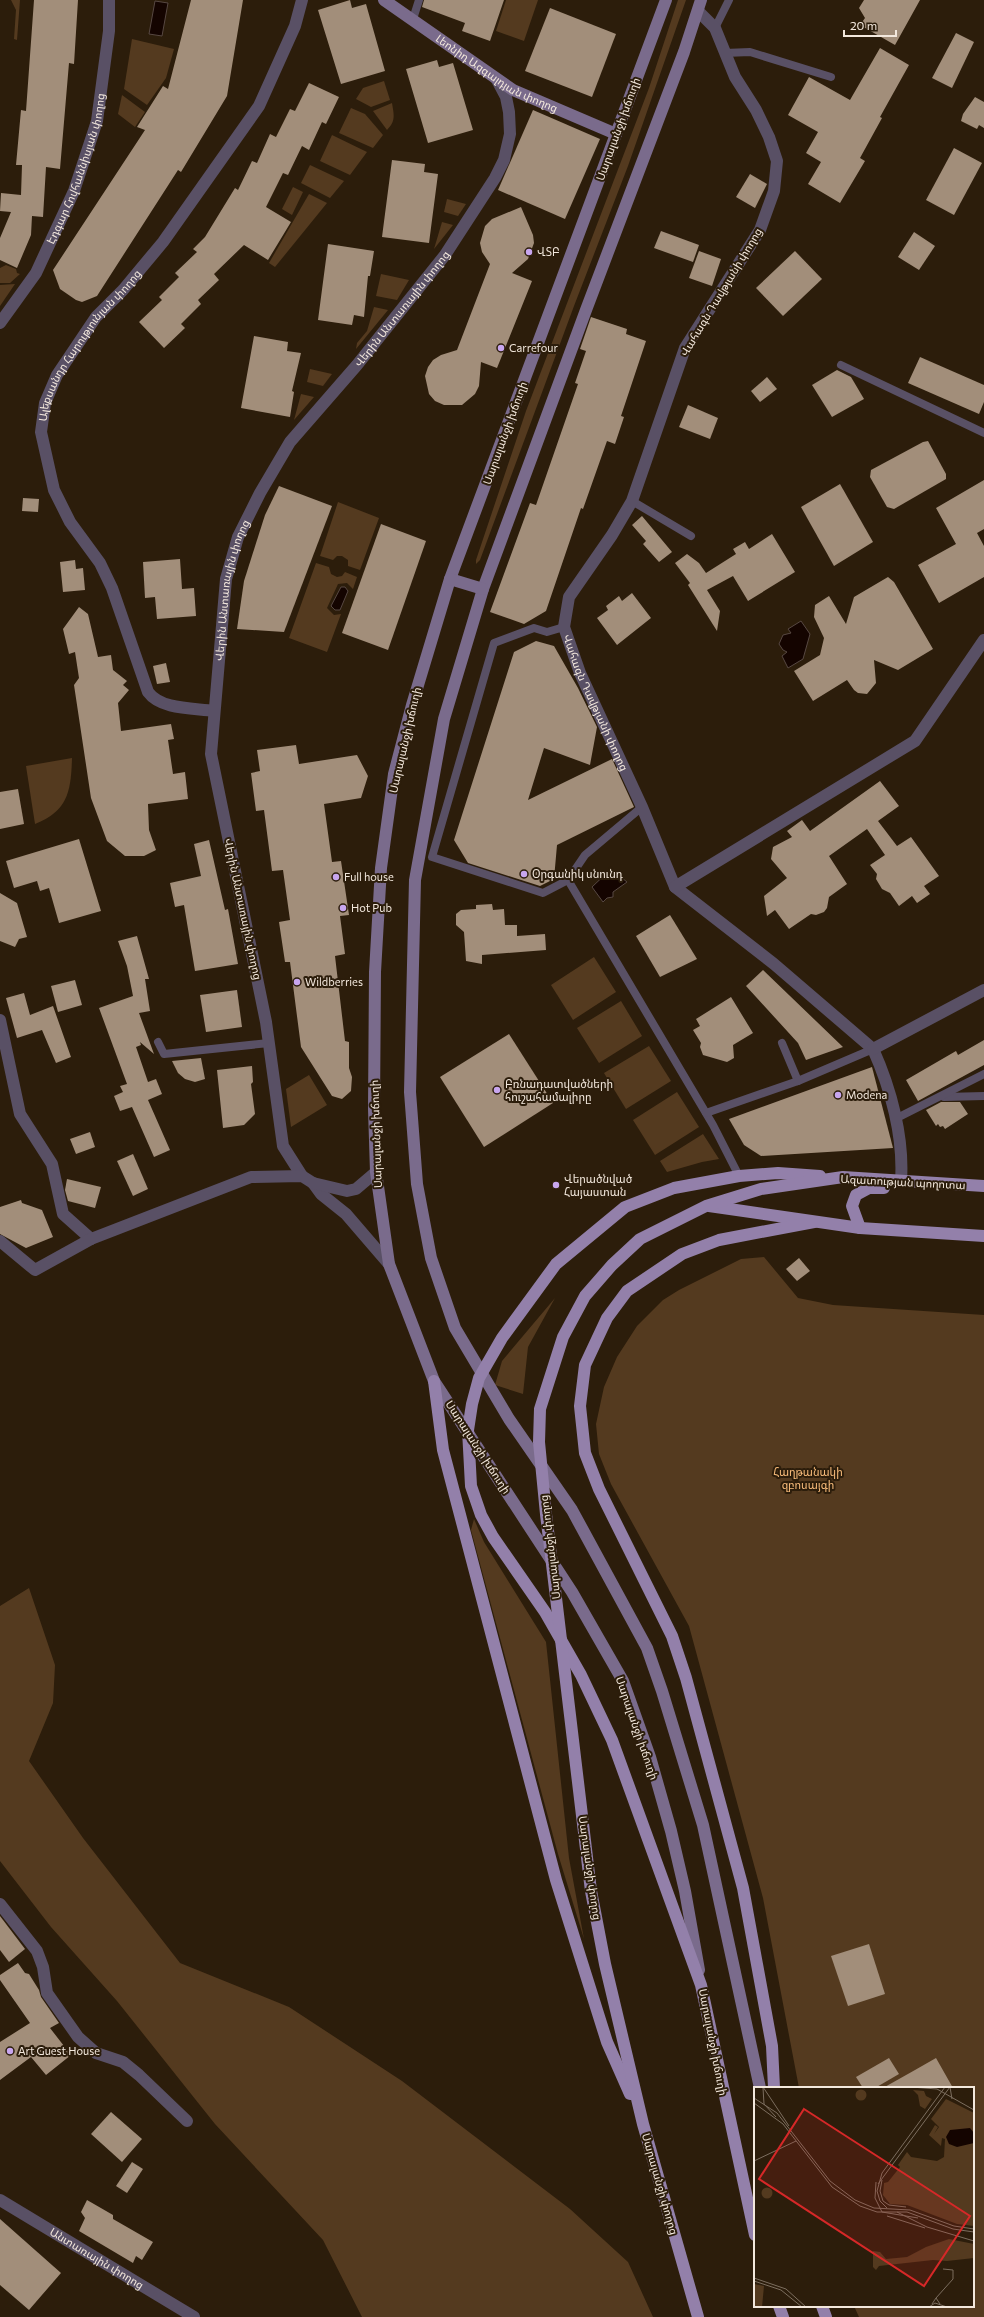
<svg xmlns="http://www.w3.org/2000/svg" width="984" height="2317" font-family="Commissioner,'Noto Sans Armenian',sans-serif">
  <rect width="100%" height="100%" fill="#2c1d0b"/>
  <g fill="#543a1f">
    <polygon points="11,0 20,0 17,40 14,39 16,10"/>
    <polygon points="506,0 538,0 524,41 496,31"/>
    <polygon points="678,0 686,0 628,166 574,306 480,560 476,564 476,560 526,411 649,88"/>
    <polygon points="132,39 174,49 166,78 147,105 124,89"/>
    <polygon points="384,81 390,100 371,107 356,99 363,88"/>
    <polygon points="122,95 145,112 135,127 118,114"/>
    <path d="M392 103C394 115 396 121 387 130L373 111Z"/>
    <polygon points="351,108 365,114 383,135 373,148 339,133"/>
    <polygon points="332,135 367,152 350,175 320,161"/>
    <polygon points="310,165 344,181 330,198 301,183"/>
    <polygon points="293,187 303,192 292,215 282,209"/>
    <polygon points="309,194 327,203 275,267 269,263"/>
    <polygon points="447,199 466,204 458,216 444,212"/>
    <polygon points="442,222 453,225 434,249"/>
    <polygon points="6,265 16,269 17,273 20,274 10,283 0,283 0,268"/>
    <polygon points="381,274 409,280 397,300 376,296"/>
    <polygon points="15,284 0,306 0,285"/>
    <polygon points="374,307 388,310 356,349 357,343 367,331"/>
    <polygon points="310,369 332,374 323,386 307,382"/>
    <polygon points="301,394 314,397 294,420"/>
    <polygon points="338,502 379,518 360,570 348,566 348,560 342,556 337,556 333,560 320,556"/>
    <polygon points="316,563 329,567 331,574 337,577 342,576 345,572 357,577 353,589 347,583 338,584 327,608 334,615 341,614 327,652 289,638"/>
    <path d="M72 758C71 791 68 811 35 824L26 766Z"/>
    <polygon points="594,957 616,992 573,1020 551,985"/>
    <polygon points="621,1001 642,1036 599,1063 577,1028"/>
    <polygon points="649,1046 671,1081 626,1109 604,1073"/>
    <polygon points="309,1075 327,1105 291,1127 286,1089"/>
    <polygon points="677,1092 699,1127 655,1155 633,1120"/>
    <polygon points="703,1134 719,1159 702,1162 667,1172 660,1161"/>
    <polygon points="764,1257 798,1298 833,1305 984,1315 984,2317 859,2317 854,2306 973,2306 973,2088 799,2088 763,1898 689,1626 611,1484 599,1454 596,1424 604,1387 617,1357 637,1326 663,1300 679,1290 741,1259"/>
    <polygon points="555,1298 528,1347 523,1394 495,1385 502,1361"/>
    <polygon points="474,1519 484,1542 546,1642 569,1858 584,1939 558,1854 471,1530"/>
    <polygon points="29,1588 55,1665 53,1703 29,1761 83,1838 180,1963 289,2007 402,2081 570,2209 628,2262 653,2317 362,2317 323,2240 215,2124 117,2001 51,1927 0,1861 0,1606"/>
  </g>
  <g fill="#140400" stroke="#574842">
    <polygon points="155,1 168,3 162,36 149,34"/>
    <polygon points="341,587 345,587 348,591 340,610 335,610 331,606"/>
    <polygon points="801,621 810,634 803,659 788,668 782,656 787,652 783,650 779,644 783,635 791,633 788,629"/>
    <polygon points="611,869 627,882 613,892 613,897 607,898 603,902 592,887"/>
  </g>
  <g fill="#a28e7a">
    <polygon points="34,0 78,0 74,64 69,63 60,169 46,167 43,217 32,216 31,235 17,268 0,260 0,238 11,212 0,211 1,193 21,195 22,165 16,165 21,110 26,111"/>
    <polygon points="191,0 243,0 227,96 181,172 178,170 97,296 82,302 76,300 60,289 53,270 145,130 137,127 163,86 168,89"/>
    <polygon points="350,0 352,8 366,4 385,71 341,84 318,10"/>
    <polygon points="424,0 504,0 490,41 462,31 465,23 422,7"/>
    <polygon points="864,0 920,0 895,45 860,25 865,18 859,8"/>
    <polygon points="550,8 616,34 592,97 525,71"/>
    <polygon points="956,33 974,42 952,88 932,78"/>
    <polygon points="880,48 909,65 880,117 882,118 860,158 865,161 840,203 808,184 821,162 806,153 818,132 788,115 809,77 850,100"/>
    <polygon points="437,60 439,67 453,63 473,130 428,143 406,69"/>
    <polygon points="309,83 339,97 326,124 322,122 309,150 302,146 288,175 283,173 266,207 291,222 268,260 244,245 214,274 219,280 198,300 201,304 181,324 185,328 164,348 139,322 162,300 159,297 179,277 175,273 197,252 193,249 205,237 235,188 238,190 252,161 257,163 270,134 276,137 290,109 295,111"/>
    <polygon points="975,97 984,102 984,128 979,125 977,129 961,121 963,114"/>
    <polygon points="533,110 600,139 565,219 498,190"/>
    <polygon points="954,148 982,163 954,215 926,200"/>
    <polygon points="392,160 425,164 424,172 438,174 429,243 382,237"/>
    <polygon points="750,174 767,184 755,208 736,197"/>
    <polygon points="521,207 533,235 534,243 528,259 512,273 532,281 497,368 481,362 479,386 475,394 462,405 444,405 435,401 429,394 425,376 428,367 433,360 441,355 457,350 490,264 482,252 480,243 485,226 492,219"/>
    <polygon points="661,231 699,245 693,262 654,248"/>
    <polygon points="914,232 935,246 919,270 898,257"/>
    <polygon points="328,244 374,251 370,276 368,276 364,317 354,315 352,325 318,320"/>
    <polygon points="699,251 721,259 712,286 689,278"/>
    <polygon points="795,251 822,279 783,316 756,288"/>
    <polygon points="591,317 627,329 626,334 646,341 621,416 624,417 615,444 607,441 583,509 581,508 546,611 524,624 490,612 530,503 536,505 578,384 575,383 586,351 580,349"/>
    <polygon points="254,336 288,342 287,351 301,353 292,391 294,392 290,417 241,408"/>
    <polygon points="920,357 984,385 984,402 979,414 908,383"/>
    <polygon points="837,370 851,377 864,399 832,417 812,385"/>
    <polygon points="767,377 777,389 760,402 751,391"/>
    <polygon points="688,405 718,418 710,439 679,427"/>
    <polygon points="928,441 946,474 946,479 894,509 887,507 870,477 871,470 923,442"/>
    <polygon points="984,480 984,529 977,533 984,546 984,577 939,603 918,565 956,544 936,508"/>
    <polygon points="840,484 873,542 834,566 801,507"/>
    <polygon points="279,486 332,506 284,632 237,629 244,581 265,515"/>
    <polygon points="23,498 39,499 38,512 22,511"/>
    <polygon points="642,516 672,552 659,562 643,544 646,541 632,525"/>
    <polygon points="381,524 426,541 388,650 342,633"/>
    <polygon points="772,534 795,572 748,601 733,576 707,590 720,611 717,631 688,585 690,583 675,563 687,554 699,563 706,573 736,554 733,549 745,542 749,549"/>
    <polygon points="180,559 182,589 194,588 196,616 157,619 155,597 145,598 143,562"/>
    <polygon points="75,560 76,569 83,568 85,590 63,592 60,562"/>
    <polygon points="888,577 894,582 933,649 898,670 874,660 876,683 867,694 858,693 854,690 847,680 813,701 794,671 820,655 824,638 814,617 815,605 829,596 846,624 854,597"/>
    <polygon points="632,593 651,618 617,645 597,618 608,610 606,606 619,596 622,601"/>
    <polygon points="79,607 88,614 98,657 111,655 113,670 127,681 123,685 129,690 118,703 121,731 171,724 174,739 168,740 173,774 185,772 188,799 148,804 149,830 156,850 144,856 125,856 107,841 91,798 74,685 79,678 75,652 69,654 63,629"/>
    <polygon points="536,641 554,646 578,688 597,727 590,765 544,748 528,800 612,759 634,807 557,845 554,879 540,886 468,863 454,840 514,652"/>
    <polygon points="166,663 170,682 157,684 153,666"/>
    <polygon points="296,745 299,764 357,755 368,776 361,798 324,804 332,862 341,861 349,915 340,916 345,954 335,956 345,1041 349,1042 349,1068 352,1077 351,1091 342,1099 332,1096 301,1047 290,962 285,962 279,922 290,920 283,870 272,871 264,810 256,811 251,773 260,771 257,750"/>
    <polygon points="880,781 899,806 878,821 897,846 911,837 939,876 924,886 930,894 917,903 912,896 899,906 890,893 882,889 876,879 877,874 870,865 885,855 867,829 829,856 847,884 829,897 827,908 824,912 816,915 811,914 789,929 775,910 767,916 764,896 787,878 771,859 773,847 792,837 787,831 802,820 810,831"/>
    <polygon points="18,789 24,824 0,829 0,792"/>
    <polygon points="79,839 101,911 59,923 49,888 40,891 37,881 14,888 6,861"/>
    <polygon points="209,840 225,910 228,909 238,964 195,971 184,905 175,907 170,883 201,876 194,844"/>
    <polygon points="0,893 17,903 27,937 19,939 15,947 0,941"/>
    <polygon points="492,904 493,910 504,909 505,925 517,925 517,936 545,934 546,950 482,955 482,964 466,961 464,932 456,925 456,914 461,910 476,909 476,905"/>
    <polygon points="670,915 697,959 660,977 636,936"/>
    <polygon points="137,936 149,979 145,979 150,1011 139,1013 154,1054 140,1042 141,1045 136,1047 148,1082 156,1079 162,1094 148,1100 170,1150 154,1157 132,1107 120,1111 114,1096 123,1092 120,1086 127,1084 99,1008 133,996 127,966 118,941"/>
    <polygon points="763,970 843,1047 806,1060 798,1043 746,986"/>
    <polygon points="75,980 82,1005 58,1012 51,986"/>
    <polygon points="237,990 242,1027 206,1032 200,995"/>
    <polygon points="24,993 30,1015 53,1006 71,1057 56,1063 42,1030 17,1038 6,998"/>
    <polygon points="731,997 753,1033 733,1045 734,1058 727,1062 703,1055 700,1047 701,1043 693,1030 700,1026 696,1019"/>
    <polygon points="509,1034 553,1103 484,1147 440,1077"/>
    <polygon points="984,1040 984,1065 918,1101 906,1080 956,1051 958,1055"/>
    <polygon points="201,1058 205,1079 195,1082 185,1079 178,1073 172,1061"/>
    <polygon points="252,1066 253,1082 251,1084 255,1114 244,1125 223,1128 217,1070"/>
    <polygon points="872,1067 893,1148 761,1156 744,1145 729,1119"/>
    <polygon points="941,1102 960,1102 968,1114 945,1129 943,1126 940,1127 938,1124 936,1126 926,1110"/>
    <polygon points="90,1132 95,1147 76,1154 70,1139"/>
    <polygon points="133,1154 148,1189 133,1196 117,1161"/>
    <polygon points="67,1179 101,1187 95,1208 68,1201 65,1190"/>
    <polygon points="21,1200 22,1203 42,1210 53,1237 26,1248 0,1234 0,1207"/>
    <polygon points="799,1258 810,1271 797,1281 786,1269"/>
    <polygon points="0,1916 25,1949 9,1962 0,1950"/>
    <polygon points="869,1944 885,1994 848,2006 831,1956"/>
    <polygon points="18,1963 25,1973 29,1974 39,1990 41,1997 59,2023 50,2028 71,2055 46,2075 31,2057 0,2080 0,2042 30,2023 0,1980 0,1975"/>
    <polygon points="889,2058 899,2074 875,2088 863,2088 856,2077"/>
    <polygon points="936,2058 953,2088 883,2088 915,2070"/>
    <polygon points="111,2112 142,2139 122,2162 91,2134"/>
    <polygon points="132,2162 143,2169 127,2193 116,2186"/>
    <polygon points="87,2200 113,2215 113,2219 153,2242 142,2260 136,2256 133,2263 79,2231 85,2218 81,2212"/>
    <polygon points="0,2219 61,2273 29,2310 0,2285"/>
  </g>
  <g fill="none" stroke-linecap="round" stroke-linejoin="round">
    <g stroke="#595065" stroke-width="8">
      <polyline points="413,19 419,0"/>
      <polyline points="715,28 729,0"/>
      <polyline points="725,53 750,52 831,77"/>
      <polyline points="841,365 984,433"/>
      <polyline points="632,501 691,536"/>
      <polyline points="564,627 547,632 534,628 494,643 432,857 543,893 568,880"/>
      <polyline points="642,807 585,855 568,880 713,1125 739,1176"/>
      <polyline points="158,1042 164,1054 269,1043"/>
      <polyline points="782,1043 798,1081"/>
      <polyline points="944,1097 984,1096"/>
      <polyline points="706,1113 798,1081 873,1049"/>
      <polyline points="895,1119 984,1074"/>
    </g>
    <g stroke="#595065" stroke-width="12">
      <path id="s1" d="M698 11 715 28 735 77 756 110 769 137 777 161 774 191 760 230 685 348 632 501 612 535 569 597 564 627 580 673 642 807 675 887 774 964 873 1049C891 1089 904 1137 901 1181"/>
      <path id="s2" d="M0 323 36 273 74 191 97 121 109 31V0"/>
      <path id="s3" d="M214 711C194 708 161 710 148 692L112 588 100 563 70 522 54 490 41 432 45 403 57 375 96 317 123 290 163 242 259 106 295 26 302 0"/>
      <polyline points="675,887 915,741 984,640"/>
      <polyline points="0,1020 20,1114 52,1164 63,1214 91,1239"/>
      <polyline points="873,1049 984,990"/>
      <path id="s4" d="M302 1176 283 1146 266 1022 211 754 226 579 238 537 260 493 290 442 357 365 445 255 495 178 504 160 510 134 509 112 506 97 497 80"/>
      <polyline points="313,1183 321,1194 346,1214 389,1264"/>
      <polyline points="0,1241 35,1270 91,1239 251,1177 302,1176 313,1183 347,1191 356,1189 376,1172"/>
      <polyline points="0,1904 37,1951 43,1967 47,1993 78,2037 96,2053 123,2062 139,2075 187,2121"/>
      <path id="s5" d="M0 2200 194 2317"/>
    </g>
    <g stroke="#7a6b8c" stroke-width="12">
      <path id="s6" d="M384 0 513 90 616 134"/>
      <polyline points="666,0 450,579 412,705 394,774 381,868 375,972 374,1109 376,1172 389,1264 434,1381 572,1592 623,1681 650,1757 671,1831 685,1891 699,1970"/>
      <polyline points="701,0 684,52 586,310 483,589 444,719 415,880 410,1092 417,1184 431,1258 455,1328 509,1419 572,1510 647,1648 662,1691 703,1825 760,2088"/>
      <polyline points="450,579 483,589"/>
    </g>
    <g stroke="#9380aa" stroke-width="12">
      <polyline points="709,1206 860,1228 984,1236"/>
      <polyline points="860,1228 852,1206 856,1195 869,1188 884,1188"/>
      <polyline points="434,1381 443,1450 556,1880 607,2042 630,2094"/>
      <polyline points="774,2088 772,2046 743,1888 686,1678 672,1636 599,1489 585,1453 580,1406 585,1365 607,1318 627,1291 682,1254 719,1240 814,1222"/>
      <polyline points="755,2235 701,1985 612,1740 581,1675 545,1612 493,1537 481,1515 471,1486 468,1430 472,1404 479,1378 502,1338 556,1264 625,1207 674,1188 739,1176 778,1173 820,1176"/>
      <polyline points="779,2306 783,2317"/>
      <polyline points="822,2306 826,2317"/>
      <polyline points="698,2317 643,2124 605,1964 591,1891 546,1514 539,1442 540,1409 563,1337 585,1296 612,1265 640,1239 706,1206 761,1189 843,1177 984,1186"/>
    </g>
  </g>
  <g fill="#c8a6ef" stroke="#2c1d0b" stroke-width="1.5">
    <circle cx="529" cy="252" r="4"/>
    <circle cx="501" cy="348" r="4"/>
    <circle cx="524" cy="874" r="4"/>
    <circle cx="336" cy="877" r="4"/>
    <circle cx="343" cy="908" r="4"/>
    <circle cx="297" cy="982" r="4"/>
    <circle cx="497" cy="1090" r="4"/>
    <circle cx="838" cy="1095" r="4"/>
    <circle cx="556" cy="1185" r="4"/>
    <circle cx="10" cy="2051" r="4"/>
  </g>
  <g text-anchor="middle" stroke-width="4" stroke-linejoin="round" paint-order="stroke">
    <g font-size="11" fill="#f3e8dd" stroke="#2c1d0b">
      <text dy="4" stroke="none"><textPath href="#s6" startOffset="135">Լեոնիդ Ազգալդյան փողոց</textPath></text>
      <text transform="translate(618 129) rotate(-70)" y="4">Սարալանջի խճուղի</text>
      <text dy="4" stroke="none"><textPath href="#s2" startOffset="174">Էդգար Հովհաննիսյան փողոց</textPath></text>
      <text transform="translate(721 292) rotate(-59)" y="4">Վահագն Դավթյանի փողոց</text>
      <text dy="4" stroke="none"><textPath href="#s4" startOffset="936">Վերին Անտառային փողոց</textPath></text>
      <text dy="4" stroke="none"><textPath href="#s3" startOffset="456">Ալեքսանդր Հարությունյան փողոց</textPath></text>
      <text transform="translate(505 433) rotate(-70)" y="4">Սարալանջի խճուղի</text>
      <text dy="4" stroke="none"><textPath href="#s4" startOffset="600">Վերին Անտառային փողոց</textPath></text>
      <text dy="4" stroke="none"><textPath href="#s1" startOffset="772">Վահագն Դավթյանի փողոց</textPath></text>
      <text transform="translate(405 740) rotate(-77)" y="4">Սարալանջի խճուղի</text>
      <text transform="translate(243 909) rotate(78)" y="4">Վերին Անտառային փողոց</text>
      <text transform="translate(376 1134) rotate(-92)" y="4">Սարալանջի խճուղի</text>
      <text transform="translate(903 1182) rotate(3)" y="4">Ազատության պողոտա</text>
      <text transform="translate(478 1447) rotate(57)" y="4">Սարալանջի խճուղի</text>
      <text transform="translate(550 1547) rotate(-97)" y="4">Սարալանջի փողոց</text>
      <text transform="translate(637 1728) rotate(71)" y="4">Սարալանջի խճուղի</text>
      <text transform="translate(590 1868) rotate(82)" y="4">Սարալանջի փողոց</text>
      <text transform="translate(713 2042) rotate(79)" y="4">Սարալանջի խճուղի</text>
      <text transform="translate(660 2184) rotate(74)" y="4">Սարալանջի փողոց</text>
      <text dy="4" stroke="none"><textPath href="#s5" startOffset="113">Անտառային փողոց</textPath></text>
    </g>
    <g font-size="11" fill="#f3e8dd" stroke="#2c1d0b" text-anchor="start">
      <text x="537" y="256">ՎՏԲ</text>
      <text x="509" y="352">Carrefour</text>
      <text x="532" y="878">Օրգանիկ սնունդ</text>
      <text x="344" y="881">Full house</text>
      <text x="351" y="912">Hot Pub</text>
      <text x="305" y="986">Wildberries</text>
      <text x="505" y="1088">Բռնադատվածների<tspan x="505" dy="13">հուշահամալիրը</tspan></text>
      <text x="846" y="1099">Modena</text>
      <text x="564" y="1183">Վերածնված<tspan x="564" dy="13">Հայաստան</tspan></text>
      <text x="18" y="2055">Art Guest House</text>
    </g>
    <g font-size="11" fill="#f9bc7b" stroke="#2c1d0b">
      <text x="808" y="1476">Հաղթանակի<tspan x="808" dy="13">զբոսայգի</tspan></text>
    </g>
  </g>
  <g transform="translate(754 2087)">
    <rect width="220" height="220" fill="#2c1d0b"/>
    <path d="M101.5 8a5.5 5.5 0 1 1 11 0a5.5 5.5 0 1 1-11 0ZM159 3 170 4 172 9 178 12 171 22 166 19 164 8ZM192 12 220 26V139L203 137 153 118 136 117 129 108 130 96 134 95 146 80 144 78 153 65 157 70 183 74 190 70 191 52 188 51 187 59 175 48 181 38 184 40 180 47 185 40 177 32ZM7.5 106a5.5 5.5 0 1 1 11 0a5.5 5.5 0 1 1-11 0ZM195 152 220 157V171L193 174 179 173 125 179 122 183 119 180V164L126 165 132 172 153 170 172 160ZM0 197 10 199 8 220H0Z" fill="#543a1f"/>
    <path d="M216 41 220 46V56L203 60 195 57 192 50 196 43Z" fill="#140400"/>
    <path fill="none" stroke="#7c6e5f" stroke-width="1" d="M9 0 35 39M157 0 183 2 220 23M196 0 198 12M9 1 10 17 22 30M0 11 23 26 76 94 101 113 120 121 156 123 200 139 220 142M0 16 29 37 78 100 106 119 123 125H153L199 142 220 145M0 74 42 54M128 93 126 104 129 114 135 118 152 120M122 95 121 111 128 125 164 131M124 97 196 0M133 121 126 114 123 104 128 86 191 0M143 125 173 140 220 154M133 129 171 141M0 191 32 202 52 220M0 194 27 203 48 220M182 211 199 192V183L189 182M178 217 182 211 186 217M175 220 181 216 193 220"/>
    <path fill="#d62828" fill-opacity="0.15" stroke="#d62828" stroke-width="2" d="M50 22 216 129 170 199 5 92Z"/>
    <rect width="220" height="220" fill="none" stroke="#f3e8dd" stroke-width="2"/>
  </g>
  <path d="M844 30v6h52v-6" fill="none" stroke="#f3e8dd" stroke-width="2"/>
  <text x="850" y="30" font-size="12" fill="#f3e8dd" stroke="#2c1d0b" stroke-width="3" paint-order="stroke">20 m</text>
</svg>
